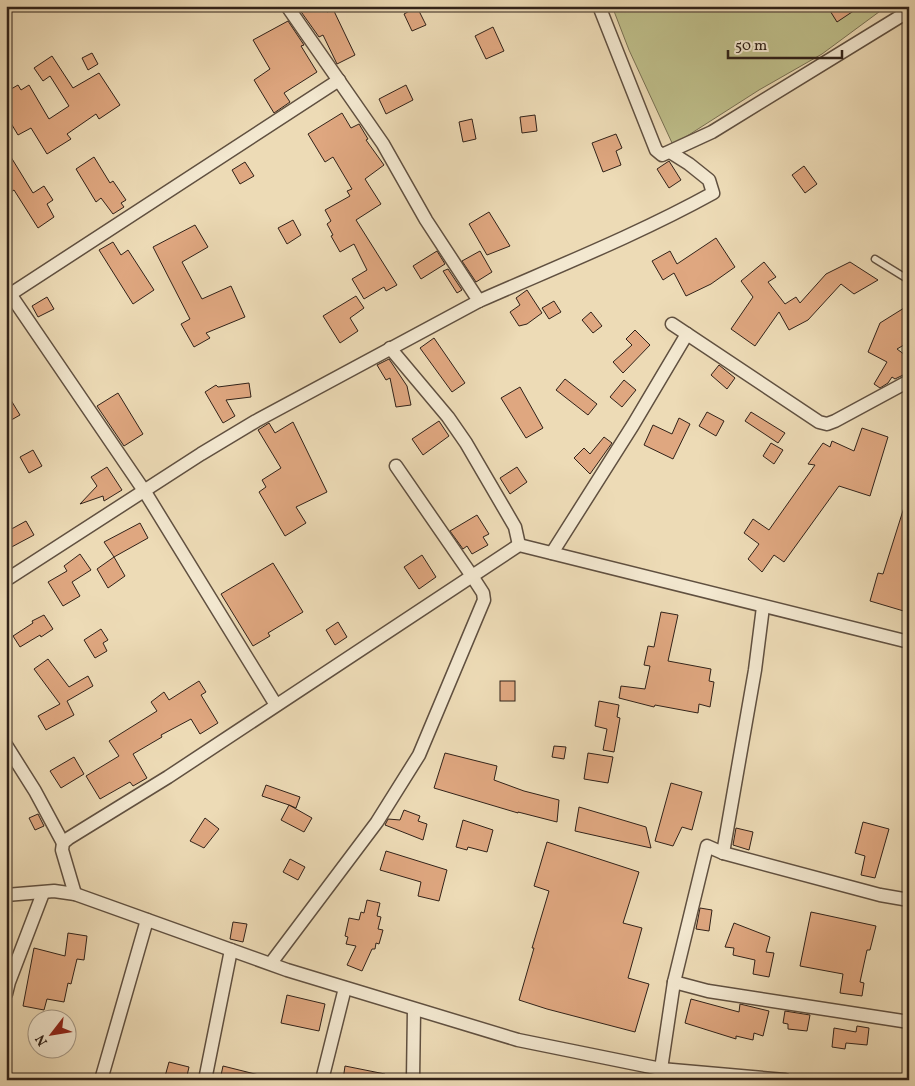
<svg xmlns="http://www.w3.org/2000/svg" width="915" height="1086" font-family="Vollkorn,serif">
  <rect width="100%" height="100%" fill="#eddbb6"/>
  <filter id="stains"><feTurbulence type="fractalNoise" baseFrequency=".004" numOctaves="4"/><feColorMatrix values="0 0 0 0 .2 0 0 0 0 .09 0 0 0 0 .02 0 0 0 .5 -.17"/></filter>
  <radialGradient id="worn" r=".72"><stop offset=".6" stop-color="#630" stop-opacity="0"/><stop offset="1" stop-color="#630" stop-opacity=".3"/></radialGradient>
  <polygon fill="#bebe8a" stroke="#787052" points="612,6 887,6 822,54 759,90 673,145 629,50"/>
  <g fill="#dfa780" stroke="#312219">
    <polygon points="297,6 324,6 327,12 333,9 355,55 337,64 323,35 319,37"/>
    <polygon points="827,6 861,6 837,22"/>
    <polygon points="417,7 426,25 412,31 404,14"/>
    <polygon points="288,21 304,45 301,46 317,72 284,93 290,102 274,113 254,80 270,69 253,40"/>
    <polygon points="493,27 504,51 486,59 475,36"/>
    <polygon points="92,53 98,64 88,70 82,58"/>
    <polygon points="52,56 73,88 99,73 120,105 99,119 96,114 67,134 71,139 47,154 31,128 18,135 6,115 6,92 18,85 21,90 29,85 49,119 69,106 50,76 43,81 34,68"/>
    <polygon points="406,85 413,100 386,114 379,99"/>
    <polygon points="342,113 351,128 359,124 368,139 366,140 384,165 365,179 381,204 356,220 397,285 386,291 384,287 364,299 352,279 367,270 354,244 340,252 331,236 333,235 327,224 331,221 325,210 350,196 347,191 352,189 333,157 325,162 308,134"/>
    <polygon points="535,115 537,131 522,133 520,117"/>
    <polygon points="472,119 476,139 463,142 459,122"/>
    <polygon points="616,134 622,148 616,151 621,165 603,172 592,143"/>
    <polygon points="6,149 33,193 44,186 53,200 47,204 54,217 38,228 14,190 6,195"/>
    <polygon points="94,157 110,183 113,181 126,200 121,203 124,207 113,214 101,198 96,202 76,169"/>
    <polygon points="669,161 681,180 669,188 657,169"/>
    <polygon points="245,162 254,176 240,184 232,170"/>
    <polygon points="804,166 817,184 805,193 792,175"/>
    <polygon points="489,212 510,246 487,255 469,224"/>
    <polygon points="293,220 301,235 287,244 278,228"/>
    <polygon points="195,225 208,247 182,262 202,299 231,286 245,317 206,333 210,338 194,347 181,324 190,319 153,247"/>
    <polygon points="716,238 735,267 711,284 686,296 674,273 663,280 652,261 670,251 677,264"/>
    <polygon points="113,242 121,255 128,250 154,290 133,304 99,250"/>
    <polygon points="437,251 445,264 421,279 413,266"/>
    <polygon points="480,251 492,272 476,282 462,261"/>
    <polygon points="764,262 776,277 768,282 785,304 796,297 800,303 826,274 850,262 878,280 854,294 841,284 808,320 789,330 779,312 755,346 731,329 753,297 741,281"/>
    <polygon points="448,269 462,290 457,293 443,271"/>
    <polygon points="527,290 542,313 527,324 519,326 510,312 520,305 516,298"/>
    <polygon points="356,296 364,308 350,318 358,331 340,343 323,316"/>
    <polygon points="47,297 54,309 38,317 32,306"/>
    <polygon points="554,301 561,312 549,319 542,308"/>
    <polygon points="904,308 909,317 909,342 897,349 909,358 909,372 895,379 892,377 888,383 880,388 874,384 887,362 868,352 880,323"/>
    <polygon points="591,312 602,326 593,333 582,320"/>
    <polygon points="635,330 650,345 623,373 613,362 632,345 626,339"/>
    <polygon points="434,338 465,383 452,392 420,348"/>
    <polygon points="389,359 407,386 411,405 396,407 390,378 386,380 377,365"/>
    <polygon points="719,365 735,378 727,389 711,375"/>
    <polygon points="565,379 597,404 588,415 556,390"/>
    <polygon points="624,380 636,390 622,407 610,397"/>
    <polygon points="249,383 251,397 226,400 235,416 223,423 205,392 216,385 218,387"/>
    <polygon points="520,387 543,428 526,438 501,398"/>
    <polygon points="6,392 20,415 6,423"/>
    <polygon points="118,393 143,434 124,446 97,406"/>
    <polygon points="707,412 724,421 716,436 699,426"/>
    <polygon points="751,412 785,433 778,443 745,421"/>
    <polygon points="679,418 690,424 673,459 644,445 653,425 672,434"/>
    <polygon points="439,421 449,436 423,455 412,439"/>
    <polygon points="293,422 327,492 296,507 306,523 285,536 259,492 266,487 262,480 281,468 258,430 269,423 275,433"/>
    <polygon points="862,428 888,437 870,496 839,486 784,562 774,555 762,572 748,559 759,544 744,533 753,519 769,530 815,465 808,464 823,443 830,447 832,441 854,451"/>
    <polygon points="604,437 612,443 590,474 574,458 584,448 590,454"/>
    <polygon points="771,443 783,450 774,464 763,456"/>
    <polygon points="33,450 42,466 29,473 20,457"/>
    <polygon points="107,467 122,490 104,501 103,496 80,504 97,486 91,477"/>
    <polygon points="517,467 527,482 510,494 500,478"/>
    <polygon points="906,501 909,501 909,605 907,612 870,601 878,573 883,574"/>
    <polygon points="477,515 489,534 483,537 488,545 472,554 467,546 463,549 450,531"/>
    <polygon points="26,521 34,535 6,550 6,532"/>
    <polygon points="140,523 148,538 114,557 104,542"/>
    <polygon points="80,554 91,570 72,582 80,596 63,606 48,582 67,571 64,566"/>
    <polygon points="422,555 436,577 419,589 404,567"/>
    <polygon points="114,557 125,576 108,588 97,569"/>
    <polygon points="273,563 303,612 268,633 270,636 253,646 221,594"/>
    <polygon points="661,612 678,615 668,661 711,669 709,681 714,682 710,707 699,704 698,713 655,705 654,707 619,698 621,686 645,689 650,666 644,665 648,646 654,647"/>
    <polygon points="44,615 53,629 41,637 40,635 20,647 13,636 33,623 32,621"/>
    <polygon points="338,622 347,637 335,645 326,630"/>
    <polygon points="101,629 108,640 103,643 107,651 95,658 84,640"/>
    <polygon points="48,659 69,687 88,676 93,686 67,701 74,715 46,730 38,716 60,704 34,669"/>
    <polygon points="199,681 206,692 201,695 218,723 200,734 191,719 161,735 162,737 133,754 147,778 133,786 130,782 100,799 86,776 119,756 109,741 157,711 151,702 164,692 169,700"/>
    <rect x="500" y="681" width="15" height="20"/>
    <polygon points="599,701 619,705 617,717 620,718 614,752 603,750 607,729 595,726"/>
    <polygon points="554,746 566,747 564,759 552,757"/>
    <polygon points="445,753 497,766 494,780 524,791 559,800 557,822 518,812 518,813 434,788"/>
    <polygon points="588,753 613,757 608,783 584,779"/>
    <polygon points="74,757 84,774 61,788 50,771"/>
    <polygon points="671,783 702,792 692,830 682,827 673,846 655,841"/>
    <polygon points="266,785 300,797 296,808 289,805 312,818 304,832 281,820 289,805 262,796"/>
    <polygon points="579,807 646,827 651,848 575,831"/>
    <polygon points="404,810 420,816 418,821 427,824 423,840 385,825 388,819 400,820"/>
    <polygon points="38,814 44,826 35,830 29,818"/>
    <polygon points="205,818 219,829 204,848 190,841"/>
    <polygon points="463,820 493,830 487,852 468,847 467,850 456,847"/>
    <polygon points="863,822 889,829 875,878 861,875 865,856 855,853"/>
    <polygon points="736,828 753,832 749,850 733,845"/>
    <polygon points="547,842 639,872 623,923 642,928 628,978 649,984 635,1032 547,1009 519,1000 534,948 532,948 549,891 534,886"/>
    <polygon points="386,851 447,870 439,901 418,896 421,882 380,870"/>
    <polygon points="290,859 305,867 298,880 283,872"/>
    <polygon points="367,900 380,903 377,916 381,917 378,929 383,930 379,944 376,943 375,949 372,949 362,971 347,965 356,946 346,944 348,937 345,936 349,918 359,920 361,912 364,913"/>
    <polygon points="700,908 712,910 709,931 696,929"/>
    <polygon points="811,912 876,926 870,950 867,950 860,982 864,983 862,996 840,993 843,974 800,966"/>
    <polygon points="233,922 247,924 243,942 230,939"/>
    <polygon points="734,923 770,937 766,952 774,953 769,977 753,974 755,960 733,955 734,948 725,947"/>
    <polygon points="68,933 87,936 84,960 77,959 71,984 68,983 64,1002 47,999 44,1010 23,1006 34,948 65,956"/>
    <polygon points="287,995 325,1004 319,1031 281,1023"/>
    <polygon points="691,999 739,1012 740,1004 769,1011 763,1036 754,1033 753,1040 736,1036 736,1039 685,1023"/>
    <polygon points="785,1011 810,1015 807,1031 788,1029 788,1024 783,1023"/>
    <polygon points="857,1026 869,1028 867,1045 846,1043 845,1049 832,1047 834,1028 856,1032"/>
    <polygon points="169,1062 189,1067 186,1080 164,1080"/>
    <polygon points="223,1066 259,1075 258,1080 220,1080"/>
    <polygon points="345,1066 385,1074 384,1080 343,1080"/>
  </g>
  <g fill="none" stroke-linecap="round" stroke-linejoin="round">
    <g stroke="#605040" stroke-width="9">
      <polyline id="service" points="875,259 909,280"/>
    </g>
    <g stroke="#605040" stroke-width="15">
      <g id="minor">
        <polyline points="599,6 656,150 662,155 712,132 909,11"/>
        <polyline points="10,294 145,492 276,705"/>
        <polyline points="6,297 339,80"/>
        <path d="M479 301C556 267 639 234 713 193L709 180 689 164 670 152"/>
        <polyline points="672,324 819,422 827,424 835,421 909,381"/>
        <polyline points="390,348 448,417 466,443 515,527 519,545"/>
        <polyline points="552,553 633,425 687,334"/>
        <polyline points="6,580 201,454 256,421 479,301 426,220 383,144 287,6"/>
        <polyline points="6,745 35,791 63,843"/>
        <polyline points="723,853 755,670 763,607"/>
        <polyline points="75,894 62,850 63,843 69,838 168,777 519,545 909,642"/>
        <polyline points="6,895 54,891 75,894 287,970 518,1040 661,1069 785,1080"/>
        <polyline points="271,963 377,822 419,755 484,600 483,593 472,576 396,466"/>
        <polyline points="674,982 708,991 909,1022"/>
        <polyline points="6,994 9,982 43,893"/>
        <polyline points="661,1069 674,982 707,846 723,853 880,895 909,900"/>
        <polyline points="101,1080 147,920"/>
        <polyline points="205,1080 231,950"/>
        <polyline points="322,1080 345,988"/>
        <polyline points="413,1080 414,1010"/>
      </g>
    </g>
    <use href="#service" stroke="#f3e8d0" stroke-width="6"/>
    <use href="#minor" stroke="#f3e8d0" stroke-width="12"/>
  </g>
  <rect width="915" height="1086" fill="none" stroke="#eddbb6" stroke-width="25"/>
  <rect x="8" y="8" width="900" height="1071" fill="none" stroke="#312219" stroke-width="2.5"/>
  <rect x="12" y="12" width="890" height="1061" fill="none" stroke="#312219"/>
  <g transform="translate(52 1034) rotate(239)"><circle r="24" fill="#f3e8d0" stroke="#a59987"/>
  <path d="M0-4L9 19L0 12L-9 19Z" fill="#8f2418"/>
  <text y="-8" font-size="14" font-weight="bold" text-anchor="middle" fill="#312219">N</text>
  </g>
  <path d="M728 50v8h114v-8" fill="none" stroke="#312219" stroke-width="2.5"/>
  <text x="735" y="50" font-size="15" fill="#312219" stroke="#f3e8d0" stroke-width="4" paint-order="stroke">50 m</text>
  <rect width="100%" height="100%" filter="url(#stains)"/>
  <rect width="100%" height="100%" fill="url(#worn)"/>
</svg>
